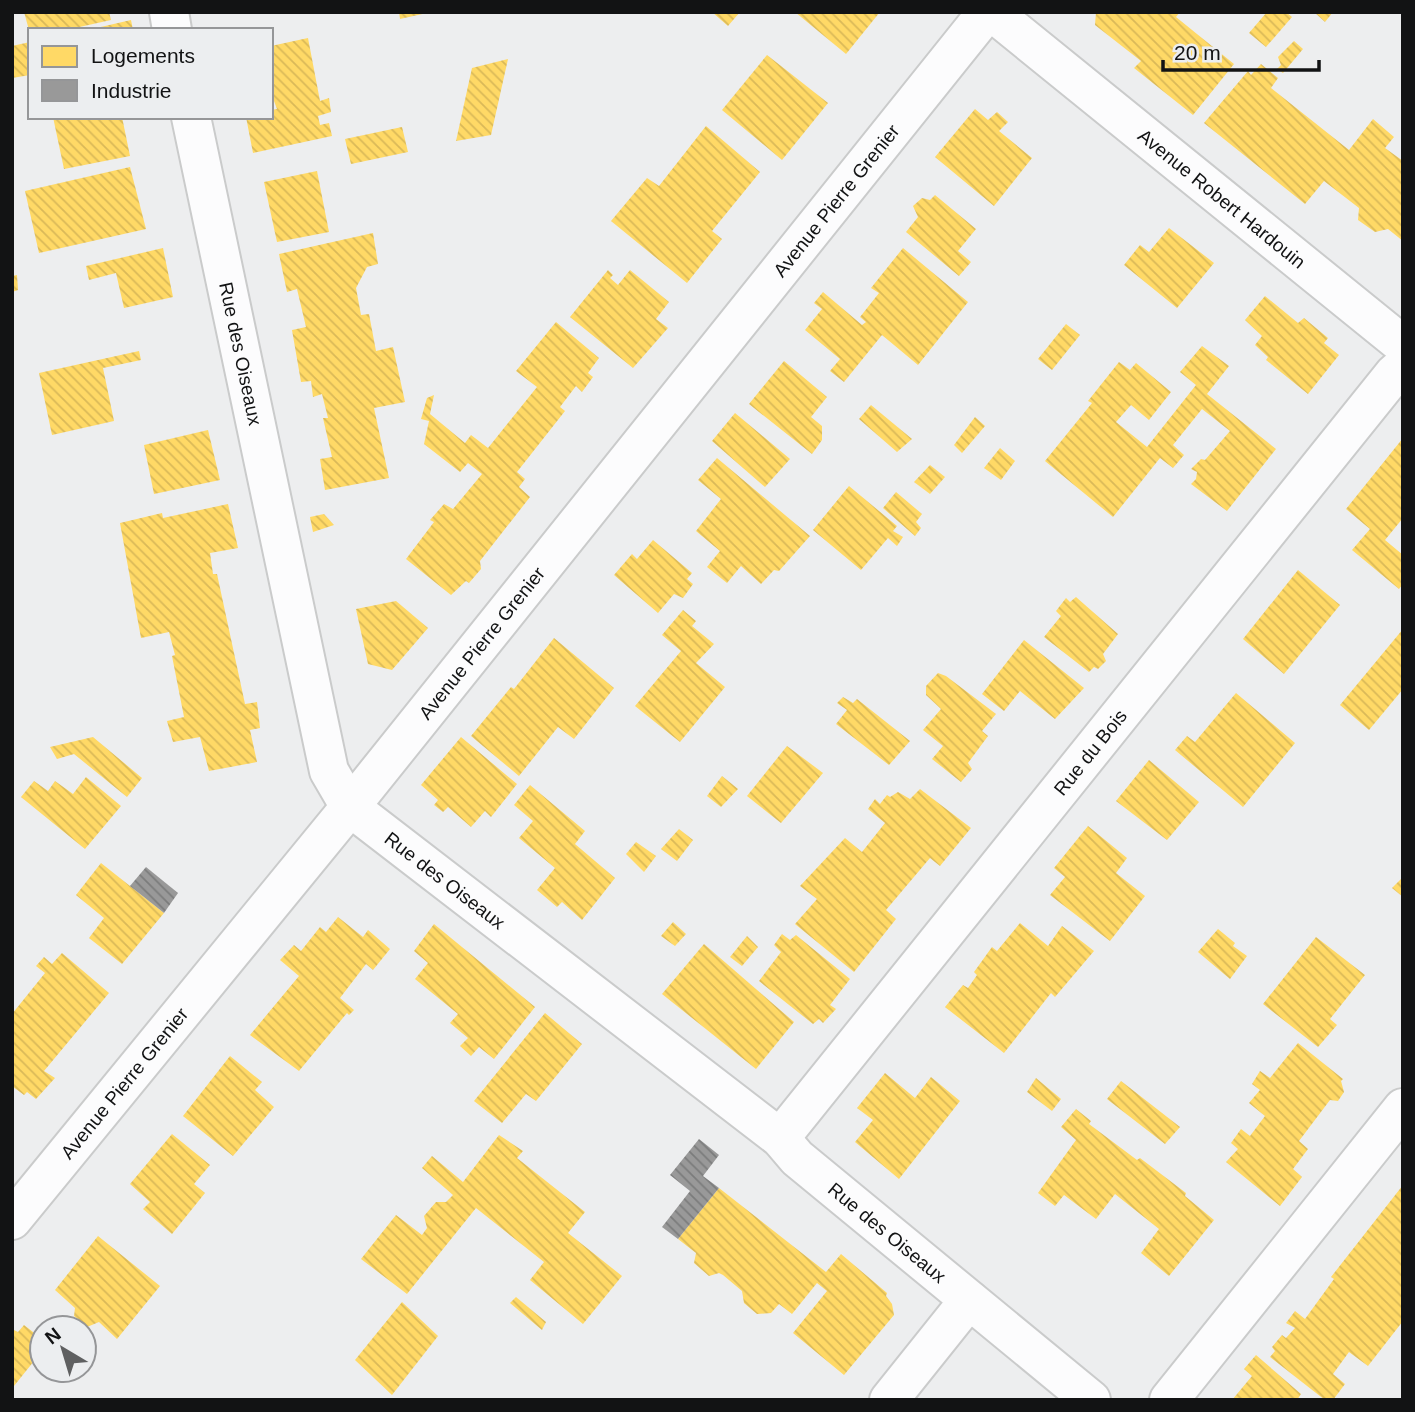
<svg xmlns="http://www.w3.org/2000/svg" width="1415" height="1412" font-family="Arial,sans-serif">
  <defs>
    <pattern id="homes-back-hatch" width="6" height="6" patternUnits="userSpaceOnUse" patternTransform="scale(1.75)"><rect width="6" height="6" fill="#ffd966"/><path d="M-1 5l2 2M0 0l6 6M5-1l2 2" fill="none" stroke="#dab958"/></pattern>
    <pattern id="industry-back-hatch" width="6" height="6" patternUnits="userSpaceOnUse" patternTransform="scale(1.75)"><rect width="6" height="6" fill="#999"/><path d="M-1 5l2 2M0 0l6 6M5-1l2 2" fill="none" stroke="#7b7c7c"/></pattern>
  </defs>
  <rect width="100%" height="100%" fill="#edeeef"/>
  <g fill="url(#homes-back-hatch)">
    <polygon points="24,12 109,12 111,20 66,30 29,30"/>
    <polygon points="399,12 427,12 427,13 400,19"/>
    <polygon points="712,12 740,12 728,26"/>
    <polygon points="795,12 880,12 846,54"/>
    <polygon points="1096,12 1180,12 1176,17 1234,64 1193,115 1134,68 1141,61 1095,25"/>
    <polygon points="1267,12 1286,12 1292,17 1266,47 1249,33"/>
    <polygon points="1314,12 1333,12 1325,22"/>
    <polygon points="131,20 133,30 92,30 92,29"/>
    <polygon points="308,38 320,101 329,98 331,112 318,116 320,125 329,123 332,136 253,153 246,117 271,117 271,110 277,109 271,93 271,46"/>
    <polygon points="1294,41 1303,49 1283,73 1277,69 1281,65 1278,57"/>
    <polygon points="30,42 30,75 12,78 12,46"/>
    <polygon points="767,55 828,103 782,160 722,110"/>
    <polygon points="508,59 491,135 456,141 472,68"/>
    <polygon points="1261,64 1278,78 1271,88 1349,150 1373,119 1394,137 1385,148 1403,161 1403,241 1388,229 1375,232 1358,220 1359,208 1324,181 1305,204 1204,123 1248,71 1251,75"/>
    <polygon points="975,109 988,120 997,112 1008,122 999,131 1032,158 994,206 935,157"/>
    <polygon points="53,117 122,117 130,156 64,169"/>
    <polygon points="706,126 760,172 712,231 722,239 687,283 611,221 647,178 659,186"/>
    <polygon points="402,127 408,152 351,164 345,139"/>
    <polygon points="130,167 146,229 39,253 25,191"/>
    <polygon points="317,171 329,232 277,242 264,182"/>
    <polygon points="935,195 976,229 958,251 971,262 959,276 906,232 918,217 913,206 922,198 930,200"/>
    <polygon points="1169,228 1214,263 1177,308 1124,265 1140,245 1149,252"/>
    <polygon points="373,233 378,264 367,267 356,288 361,315 369,314 376,351 393,347 405,402 374,408 389,478 325,490 320,459 332,457 323,418 328,418 322,394 313,397 311,381 301,382 292,330 306,327 297,289 287,292 279,254"/>
    <polygon points="163,248 173,297 124,308 116,273 89,280 86,266"/>
    <polygon points="903,248 968,302 918,365 882,335 844,382 830,371 840,359 805,330 822,309 814,303 823,292 862,325 866,322 860,317 879,293 871,288"/>
    <polygon points="608,270 613,275 610,278 618,285 630,270 669,302 656,319 668,328 633,368 570,317"/>
    <polygon points="17,275 18,290 12,292 12,276"/>
    <polygon points="1265,296 1298,323 1304,318 1328,338 1324,343 1339,355 1308,394 1266,360 1268,357 1255,345 1262,336 1245,320"/>
    <polygon points="556,322 599,358 588,373 593,377 582,392 576,386 560,407 565,411 517,472 525,479 519,487 530,497 480,561 481,569 469,583 466,581 451,595 406,559 434,522 430,520 444,504 453,509 482,474 468,463 460,472 424,444 429,421 421,419 427,398 434,395 430,414 465,443 471,435 488,448 537,387 516,371"/>
    <polygon points="1066,324 1080,335 1052,370 1038,359"/>
    <polygon points="1202,346 1229,366 1207,394 1276,449 1227,511 1191,484 1196,479 1197,472 1191,469 1201,459 1205,460 1230,431 1202,409 1173,445 1184,455 1173,468 1160,458 1113,517 1045,461 1092,403 1088,401 1119,362 1130,370 1136,363 1171,392 1149,420 1131,405 1116,422 1147,447 1196,385 1180,372"/>
    <polygon points="139,351 141,360 103,368 114,421 52,435 39,373"/>
    <polygon points="784,361 827,397 811,417 822,426 822,440 812,454 749,404"/>
    <polygon points="871,405 912,439 897,452 859,419"/>
    <polygon points="735,413 790,459 765,487 712,441"/>
    <polygon points="975,417 985,426 962,453 954,445"/>
    <polygon points="208,430 220,480 154,494 144,445"/>
    <polygon points="1403,438 1403,518 1385,540 1403,555 1403,584 1399,589 1352,550 1370,529 1346,509"/>
    <polygon points="1000,448 1015,461 1001,480 984,468"/>
    <polygon points="717,458 810,536 779,571 774,570 761,584 741,566 727,583 707,567 720,551 696,531 721,499 698,480"/>
    <polygon points="930,465 945,477 930,494 914,482"/>
    <polygon points="849,486 897,526 893,531 903,537 897,546 888,538 861,570 813,530"/>
    <polygon points="896,492 922,514 916,522 921,528 915,536 883,508"/>
    <polygon points="228,504 238,548 210,553 213,574 217,574 245,704 257,702 260,728 250,730 257,762 209,771 200,737 173,742 167,721 184,717 172,656 175,655 169,632 141,638 120,523 162,513 163,518"/>
    <polygon points="324,514 334,525 313,532 310,517"/>
    <polygon points="653,540 692,573 687,579 693,584 683,598 674,594 658,613 614,575 632,554 637,559"/>
    <polygon points="1298,570 1340,605 1284,674 1243,639"/>
    <polygon points="1076,597 1118,634 1103,654 1106,661 1098,669 1094,667 1089,672 1044,637 1061,616 1056,611 1066,598 1070,602"/>
    <polygon points="396,601 428,628 392,670 368,664 356,609"/>
    <polygon points="683,610 696,621 692,626 714,644 696,663 725,687 680,742 635,706 681,651 662,635"/>
    <polygon points="1403,629 1403,689 1369,730 1340,705"/>
    <polygon points="554,638 614,688 574,739 558,727 519,776 471,736 511,687 514,689"/>
    <polygon points="1024,640 1084,688 1055,719 1020,691 1004,711 982,694"/>
    <polygon points="938,673 946,676 996,714 982,731 988,736 968,763 972,769 961,782 932,759 943,746 923,730 941,709 926,695 926,686"/>
    <polygon points="1236,693 1295,743 1243,807 1175,750 1187,736 1195,742"/>
    <polygon points="843,697 853,703 857,699 910,741 889,765 836,724 847,710 837,703"/>
    <polygon points="93,737 142,778 127,797 74,754 57,759 50,747"/>
    <polygon points="461,737 517,784 491,817 485,811 471,827 448,807 443,812 434,805 438,800 421,785"/>
    <polygon points="787,746 823,773 781,823 747,796"/>
    <polygon points="1149,760 1199,802 1167,840 1116,801"/>
    <polygon points="722,776 738,789 721,807 707,796"/>
    <polygon points="86,777 121,806 85,849 21,797 34,781 48,791 55,781 73,794"/>
    <polygon points="530,785 585,831 575,844 615,878 582,920 562,902 557,907 537,890 555,868 519,838 533,821 514,805"/>
    <polygon points="920,789 971,828 940,866 930,858 886,910 896,919 854,972 795,924 817,899 800,886 845,838 862,852 885,823 868,809 875,799 880,804 887,795 890,797 898,792 910,799"/>
    <polygon points="1088,826 1127,858 1116,873 1145,896 1110,941 1050,895 1065,877 1054,868"/>
    <polygon points="679,829 693,840 677,861 661,849"/>
    <polygon points="636,842 656,856 644,872 626,854"/>
    <polygon points="101,863 164,913 122,964 89,938 104,918 76,895"/>
    <polygon points="1403,877 1403,897 1392,888"/>
    <polygon points="338,917 363,937 368,930 390,949 373,970 366,964 340,998 354,1010 349,1015 347,1013 299,1071 250,1035 299,976 280,960 294,945 301,951 320,927 326,932"/>
    <polygon points="673,922 686,934 675,946 661,936"/>
    <polygon points="1020,923 1048,946 1062,926 1094,951 1055,997 1051,993 1004,1053 945,1007 963,985 968,988 977,975 974,972 992,947 997,951"/>
    <polygon points="434,924 535,1007 494,1059 479,1047 471,1056 460,1046 468,1038 450,1023 458,1014 415,979 428,963 414,951"/>
    <polygon points="1218,929 1235,943 1233,946 1247,956 1230,979 1198,952"/>
    <polygon points="782,934 790,940 796,935 850,979 830,1005 836,1009 823,1023 819,1019 813,1024 759,981 781,952 774,945"/>
    <polygon points="747,936 758,947 742,966 730,957"/>
    <polygon points="1316,937 1365,975 1330,1019 1337,1025 1318,1047 1263,1004"/>
    <polygon points="704,944 794,1022 756,1069 662,994"/>
    <polygon points="62,953 109,993 44,1071 55,1078 36,1099 27,1092 24,1095 12,1086 12,1014 45,973 36,966 44,957 52,964"/>
    <polygon points="545,1013 582,1044 536,1101 526,1094 502,1123 474,1101"/>
    <polygon points="1298,1043 1343,1079 1341,1081 1344,1092 1338,1101 1330,1100 1299,1141 1308,1149 1293,1169 1302,1177 1280,1206 1226,1162 1238,1149 1231,1143 1241,1129 1250,1136 1265,1116 1249,1103 1260,1090 1252,1084 1260,1071 1270,1078"/>
    <polygon points="230,1056 262,1082 255,1090 274,1107 233,1156 183,1116"/>
    <polygon points="885,1073 915,1098 931,1077 960,1101 899,1179 855,1142 873,1120 857,1108"/>
    <polygon points="1036,1078 1061,1099 1052,1111 1027,1092"/>
    <polygon points="1121,1081 1180,1127 1165,1144 1107,1099"/>
    <polygon points="1076,1109 1091,1121 1089,1124 1137,1160 1140,1158 1186,1193 1185,1196 1214,1220 1169,1276 1141,1253 1159,1229 1115,1194 1096,1219 1064,1195 1055,1206 1038,1193 1076,1140 1061,1127"/>
    <polygon points="172,1134 210,1165 194,1184 205,1193 172,1234 143,1209 150,1202 130,1184"/>
    <polygon points="499,1135 523,1151 517,1158 585,1212 568,1233 622,1276 583,1324 530,1280 544,1262 476,1208 407,1294 361,1259 396,1215 422,1235 427,1228 424,1216 436,1202 446,1202 453,1195 422,1168 432,1156 463,1182"/>
    <polygon points="1403,1185 1403,1321 1368,1366 1349,1352 1333,1374 1345,1384 1333,1400 1325,1400 1270,1357 1275,1351 1272,1347 1282,1335 1286,1338 1295,1328 1286,1323 1295,1311 1305,1319 1334,1279 1331,1277"/>
    <polygon points="719,1188 826,1272 841,1254 887,1293 886,1296 892,1304 894,1315 844,1375 793,1333 827,1291 817,1283 792,1314 779,1304 771,1313 757,1314 744,1303 742,1291 723,1275 719,1273 709,1276 694,1263 696,1253 678,1239"/>
    <polygon points="98,1236 160,1286 117,1339 99,1322 87,1327 74,1316 75,1308 55,1290"/>
    <polygon points="516,1297 546,1322 542,1330 510,1303"/>
    <polygon points="402,1302 438,1336 392,1395 355,1360"/>
    <polygon points="24,1325 42,1339 42,1351 14,1386 12,1329 18,1332"/>
    <polygon points="1256,1355 1301,1394 1297,1400 1232,1400 1252,1376 1244,1369"/>
  </g>
  <g fill="url(#industry-back-hatch)">
    <polygon points="146,867 178,893 164,913 130,886"/>
    <polygon points="699,1139 719,1155 703,1176 719,1188 678,1239 662,1227 690,1191 670,1175"/>
  </g>
  <g fill="none" stroke-linecap="round" stroke-linejoin="round">
    <g stroke="#cacbcb" stroke-width="42">
      <g id="street">
        <polyline points="169,12 172,30"/>
        <path id="s1" d="M992 12 1403 345"/>
        <path id="s2" d="M191 117 329 771 350 807 780 1138 797 1158 1091 1400"/>
        <path id="s3" d="M780 1138 1394 374 1403 366"/>
        <path id="s4" d="M12 1220 350 807 987 12"/>
        <polyline points="889,1400 969,1300"/>
        <polyline points="1169,1400 1403,1108"/>
      </g>
    </g>
    <use href="#street" stroke="#fcfcfd" stroke-width="38"/>
  </g>
  <g text-anchor="middle" stroke-width="7" stroke-linejoin="round" paint-order="stroke">
    <g font-size="19" fill="#121314" stroke="#eceef0">
      <text dy="7" stroke="none"><textPath href="#s1" startOffset="296">Avenue Robert Hardouin</textPath></text>
      <text dy="7" stroke="none"><textPath href="#s4" startOffset="1311">Avenue Pierre Grenier</textPath></text>
      <text dy="7" stroke="none"><textPath href="#s2" startOffset="242">Rue des Oiseaux</textPath></text>
      <text dy="7" stroke="none"><textPath href="#s4" startOffset="744">Avenue Pierre Grenier</textPath></text>
      <text dy="7" stroke="none"><textPath href="#s3" startOffset="495">Rue du Bois</textPath></text>
      <text dy="7" stroke="none"><textPath href="#s2" startOffset="830">Rue des Oiseaux</textPath></text>
      <text dy="7" stroke="none"><textPath href="#s4" startOffset="177">Avenue Pierre Grenier</textPath></text>
      <text dy="7" stroke="none"><textPath href="#s2" startOffset="1396">Rue des Oiseaux</textPath></text>
    </g>
  </g>
  <rect width="1415" height="1412" fill="none" stroke="#121314" stroke-width="28"/>
  <rect x="28" y="28" width="245" height="91" fill="#eceef0" stroke="#959698" stroke-width="2"/>
  <rect x="42" y="46" width="35" height="21" fill="#ffd966" stroke="#959698" stroke-width="2"/>
  <text x="91" y="63" font-size="21" fill="#121314">Logements</text>
  <rect x="42" y="80" width="35" height="21" fill="#999999" stroke="#959698" stroke-width="2"/>
  <text x="91" y="98" font-size="21" fill="#121314">Industrie</text>
  <g transform="translate(63 1349) rotate(322)"><circle r="33" fill="#eceef0" stroke="#959698" stroke-width="2"/>
  <path d="M0-5L12 26L0 18L-12 26Z" fill="#5f6061"/>
  <text y="-10" font-size="19" font-weight="bold" text-anchor="middle" fill="#121314">N</text>
  </g>
  <path d="M1163 60v10h156v-10" fill="none" stroke="#121314" stroke-width="3.5"/>
  <text x="1174" y="60" font-size="21" fill="#121314" stroke="#eceef0" stroke-width="5" paint-order="stroke">20 m</text>
</svg>
